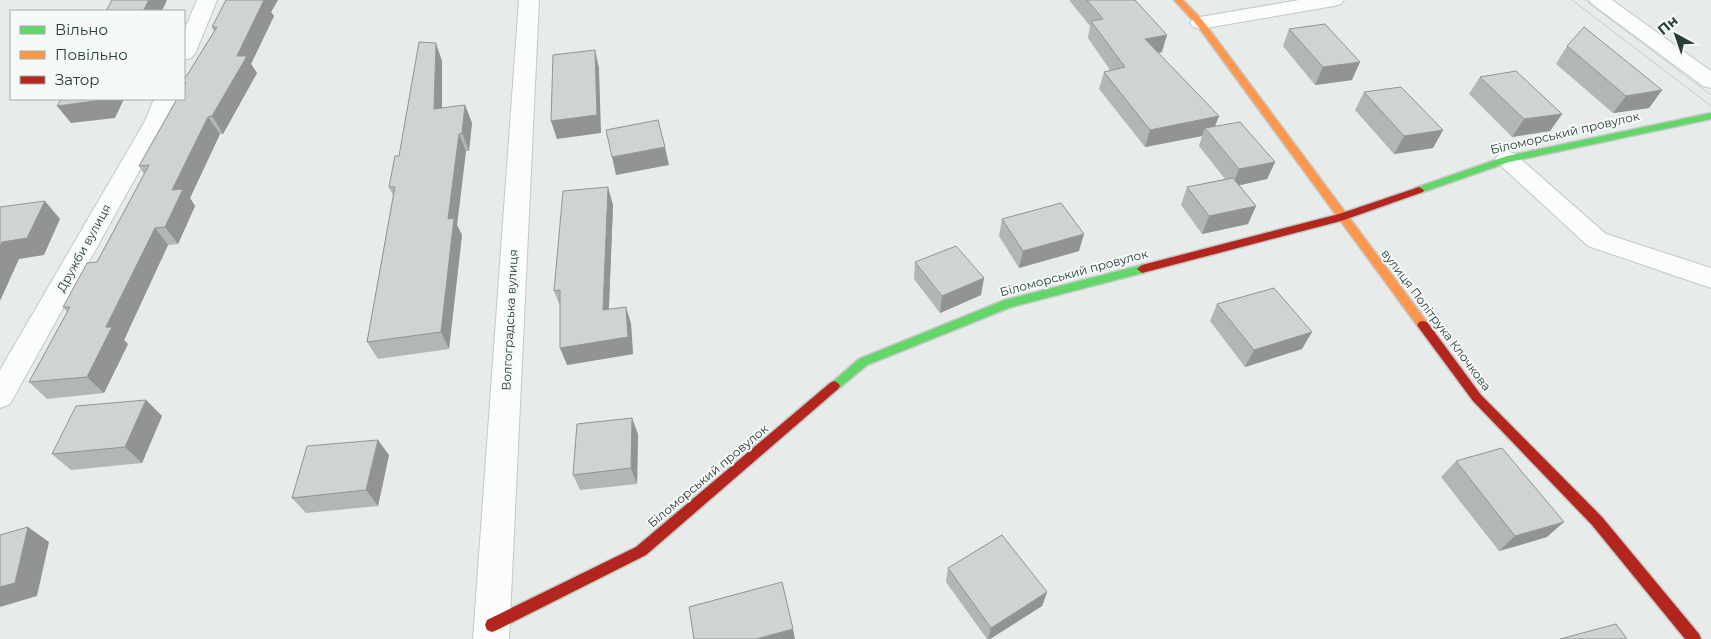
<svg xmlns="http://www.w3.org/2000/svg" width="1711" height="639" font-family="Montserrat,sans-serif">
  <rect width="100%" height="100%" fill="#e7ebe9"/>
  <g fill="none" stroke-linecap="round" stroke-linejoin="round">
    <g stroke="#c4c8c6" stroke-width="2">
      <g id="street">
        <polygon points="197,0 217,0 195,54 191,58 184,60 184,31"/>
        <polygon points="519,0 539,0 509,639 473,639"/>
        <polygon points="1299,0 1344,0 1341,4 1334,6 1200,29 1193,27 1190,23 1193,19 1200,17"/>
        <polygon points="1589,0 1612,0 1711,71 1711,88 1703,86 1592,4"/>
        <polygon points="154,99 176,99 167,121 10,404 0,408 0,370 145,121"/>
        <polygon points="1507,151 1515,154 1606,234 1711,268 1711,288 1588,246 1499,164 1495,159 1499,154"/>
      </g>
    </g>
    <g stroke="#c3c9c6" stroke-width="3">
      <g id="fast">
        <polygon points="1711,113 1711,119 1509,162 1423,192 1419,193 1414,190 1415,188 1507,156"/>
        <polygon points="1142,265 1147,269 1146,272 1011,307 867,365 838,389 834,391 830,389 828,386 859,359 1005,300"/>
      </g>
    </g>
    <g stroke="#c3c9c6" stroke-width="3">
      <polygon id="slow" points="1174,0 1183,0 1203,21 1427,322 1429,325 1427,328 1419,328 1197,25"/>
    </g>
    <g stroke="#c3c9c6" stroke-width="3">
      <g id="jam">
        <polygon points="1419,187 1424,190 1423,192 1341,221 1142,273 1137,269 1142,265 1339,214"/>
        <polygon points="1423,321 1427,322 1481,395 1602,517 1699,634 1701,639 1685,639 1592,525 1473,401 1419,328 1417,325 1419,322"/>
        <polygon points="834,381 838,383 840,386 838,389 646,555 497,630 492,632 487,630 485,625 487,620 636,547 830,383"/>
      </g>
    </g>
    <use href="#street" fill="#fbfcfc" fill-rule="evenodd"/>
    <use href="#fast" fill="#63d668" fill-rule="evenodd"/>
    <use href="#slow" fill="#ff974d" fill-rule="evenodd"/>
    <use href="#jam" fill="#b3261e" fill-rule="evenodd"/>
    <g stroke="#c8ccca" stroke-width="1">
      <polyline points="1572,0 1711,106"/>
      <polyline points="1585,0 1711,95"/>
    </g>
  </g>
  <g fill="#b2b6b5">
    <polygon points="226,0 278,0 271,12 274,16 251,64 257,73 223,134 220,134 190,198 195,206 178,244 168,245 124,340 128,344 104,393 47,399 29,382 67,312 63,307 97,262 144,174 139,166 184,86 184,80 214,31 212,27"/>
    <polygon points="1069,0 1135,0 1162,52 1158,53 1215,126 1275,162 1267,179 1239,185 1256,206 1248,224 1202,234 1181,205 1187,187 1225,179 1199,146 1202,136 1145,147 1099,89 1104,72 1110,70 1088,38 1090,26"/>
    <polygon points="1289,29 1352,80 1315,85 1283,46"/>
    <polygon points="1567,46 1662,90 1649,108 1613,113 1556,64"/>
    <polygon points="442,61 442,108 465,105 472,123 469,151 466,151 457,225 462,235 449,349 378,359 367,342 393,195 389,187"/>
    <polygon points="1480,77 1562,114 1550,131 1512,137 1469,94"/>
    <polygon points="1364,92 1443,130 1433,148 1394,154 1355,110"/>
    <polygon points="613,205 609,309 626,307 631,324 633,354 567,365 560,306 554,291"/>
    <polygon points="1002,219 1079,251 1019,268 999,236"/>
    <polygon points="915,262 981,295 940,313 914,279"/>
    <polygon points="1217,304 1302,349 1245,367 1210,321"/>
    <polygon points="146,400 162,416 142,463 71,470 52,454"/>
    <polygon points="638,434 637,484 580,490 573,475"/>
    <polygon points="389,455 378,506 306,513 292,498"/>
    <polygon points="1456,461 1547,537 1499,551 1441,477"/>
    <polygon points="948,568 1047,592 1042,606 990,639 987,639 946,582"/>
  </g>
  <g fill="#919493">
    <polygon points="149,0 167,0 162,11 143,11"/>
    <polygon points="259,0 278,0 271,12 274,16 251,64 257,73 223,134 212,116"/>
    <polygon points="1167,35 1162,52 1140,56 1145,39"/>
    <polygon points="436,43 442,61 442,126 434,109"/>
    <polygon points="595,50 599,68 601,133 557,139 551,121"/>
    <polygon points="1360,62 1352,80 1315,85 1323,67"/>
    <polygon points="1662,90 1649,108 1613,113 1626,96"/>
    <polygon points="103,99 124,99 115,118 71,123 57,106"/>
    <polygon points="465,105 472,123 469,151 462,133"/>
    <polygon points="1562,114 1550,131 1512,137 1524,119"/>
    <polygon points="1219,116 1212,134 1205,128 1202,136 1145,147 1150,130"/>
    <polygon points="208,117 220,134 190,198 195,206 178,244 165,227 172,190"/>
    <polygon points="1443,130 1433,148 1394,154 1404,136"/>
    <polygon points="459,134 466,151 457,225 462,235 449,349 441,332 448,219"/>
    <polygon points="665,147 669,165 616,175 612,157"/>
    <polygon points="1275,162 1267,179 1232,187 1239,169"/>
    <polygon points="608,187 613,205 608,327 603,310"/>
    <polygon points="45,201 60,219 44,255 19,259 0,301 0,247 2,242"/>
    <polygon points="1256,206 1248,224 1202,234 1209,216"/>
    <polygon points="155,228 168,245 124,340 128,344 104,393 87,377 106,327"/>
    <polygon points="1084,234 1079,251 1019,268 1023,251"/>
    <polygon points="984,278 981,295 940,313 942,296"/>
    <polygon points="626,307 631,324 633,354 567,365 560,348"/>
    <polygon points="1312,332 1302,349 1245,367 1254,350"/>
    <polygon points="146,400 162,416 142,463 125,447"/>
    <polygon points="632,418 638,434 637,484 631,468"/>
    <polygon points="378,440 389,455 378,506 366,490"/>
    <polygon points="1564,522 1547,537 1499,551 1515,536"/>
    <polygon points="28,527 49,542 37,596 0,607 0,587"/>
    <polygon points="1047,592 1042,606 990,639 988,639 991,628"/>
    <polygon points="793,629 795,639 756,639"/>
  </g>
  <g fill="#cfd4d2" stroke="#919493">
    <polygon points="112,0 149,0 143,11 106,11"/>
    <polygon points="226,0 264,0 237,56 247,56 212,116 208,117 172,190 183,189 165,227 155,228 106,327 112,327 87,377 29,382 70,307 63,307 87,263 97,262 149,165 139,166 177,99 184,99 184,87 186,82 184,83 184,80 217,27 212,27"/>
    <polygon points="1087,0 1135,0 1167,35 1145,39 1219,116 1150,130 1104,72 1125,67 1091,21 1103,19"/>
    <polygon points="1325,24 1360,62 1323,67 1289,29"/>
    <polygon points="1584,27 1662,90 1626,96 1567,46"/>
    <polygon points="419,42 436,43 434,109 465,105 462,133 459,134 448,219 454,218 441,332 367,342 395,187 389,187 395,156 399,156"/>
    <polygon points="595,50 597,115 551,121 553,55"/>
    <polygon points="1516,71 1562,114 1524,119 1480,77"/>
    <polygon points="1401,87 1443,130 1404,136 1364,92"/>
    <polygon points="61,99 103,99 102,100 57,106"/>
    <polygon points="658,120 665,147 612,157 606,130"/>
    <polygon points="1240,122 1275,162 1239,169 1205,128"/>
    <polygon points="1233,178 1256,206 1209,216 1187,187"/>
    <polygon points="608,187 603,310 626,307 628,337 560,348 560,290 554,291 563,191"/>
    <polygon points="45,201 27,238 2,242 0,247 0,207"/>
    <polygon points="1061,203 1084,234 1023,251 1002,219"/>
    <polygon points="956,246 984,278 942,296 915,262"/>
    <polygon points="1274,288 1312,332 1254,350 1217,304"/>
    <polygon points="146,400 125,447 52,454 76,406"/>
    <polygon points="632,418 631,468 573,475 577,424"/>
    <polygon points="378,440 366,490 292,498 307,446"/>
    <polygon points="1502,448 1564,522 1515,536 1456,461"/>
    <polygon points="28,527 15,583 0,587 0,535"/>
    <polygon points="1002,535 1047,592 991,628 948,568"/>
    <polygon points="782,582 793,629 756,639 694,639 689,607"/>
    <polygon points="1616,624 1627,639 1560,639"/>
  </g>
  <g text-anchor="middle" stroke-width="4" stroke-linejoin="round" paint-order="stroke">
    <g font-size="12" fill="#263d38" stroke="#f5f9f7">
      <text transform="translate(1565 133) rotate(-13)" y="4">Біломорський провулок</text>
      <text transform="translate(84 248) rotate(-61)" y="4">Дружби вулиця</text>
      <text transform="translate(1074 273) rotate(-15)" y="4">Біломорський провулок</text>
      <text transform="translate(510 320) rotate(-87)" y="4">Волгоградська вулиця</text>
      <text transform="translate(1436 320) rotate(53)" y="4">вулиця Політрука Клочкова</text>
      <text transform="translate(708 476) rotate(-40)" y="4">Біломорський провулок</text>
    </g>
  </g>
  <rect x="10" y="10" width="175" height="90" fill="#f5f9f7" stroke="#a2aeab"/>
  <rect x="20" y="26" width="25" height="8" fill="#63d668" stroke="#a2aeab"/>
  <text x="55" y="35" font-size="15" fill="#263d38">Вільно</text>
  <rect x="20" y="51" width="25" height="8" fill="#ff974d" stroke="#a2aeab"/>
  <text x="55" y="60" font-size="15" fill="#263d38">Повільно</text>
  <rect x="20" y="76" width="25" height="8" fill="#b3261e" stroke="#a2aeab"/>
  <text x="55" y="85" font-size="15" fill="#263d38">Затор</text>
  <g transform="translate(1676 35) rotate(320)" stroke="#f5f9f7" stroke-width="4" paint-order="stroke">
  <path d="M0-4L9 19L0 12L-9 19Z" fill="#263d38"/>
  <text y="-8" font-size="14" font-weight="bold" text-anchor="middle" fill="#263d38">Пн</text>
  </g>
</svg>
